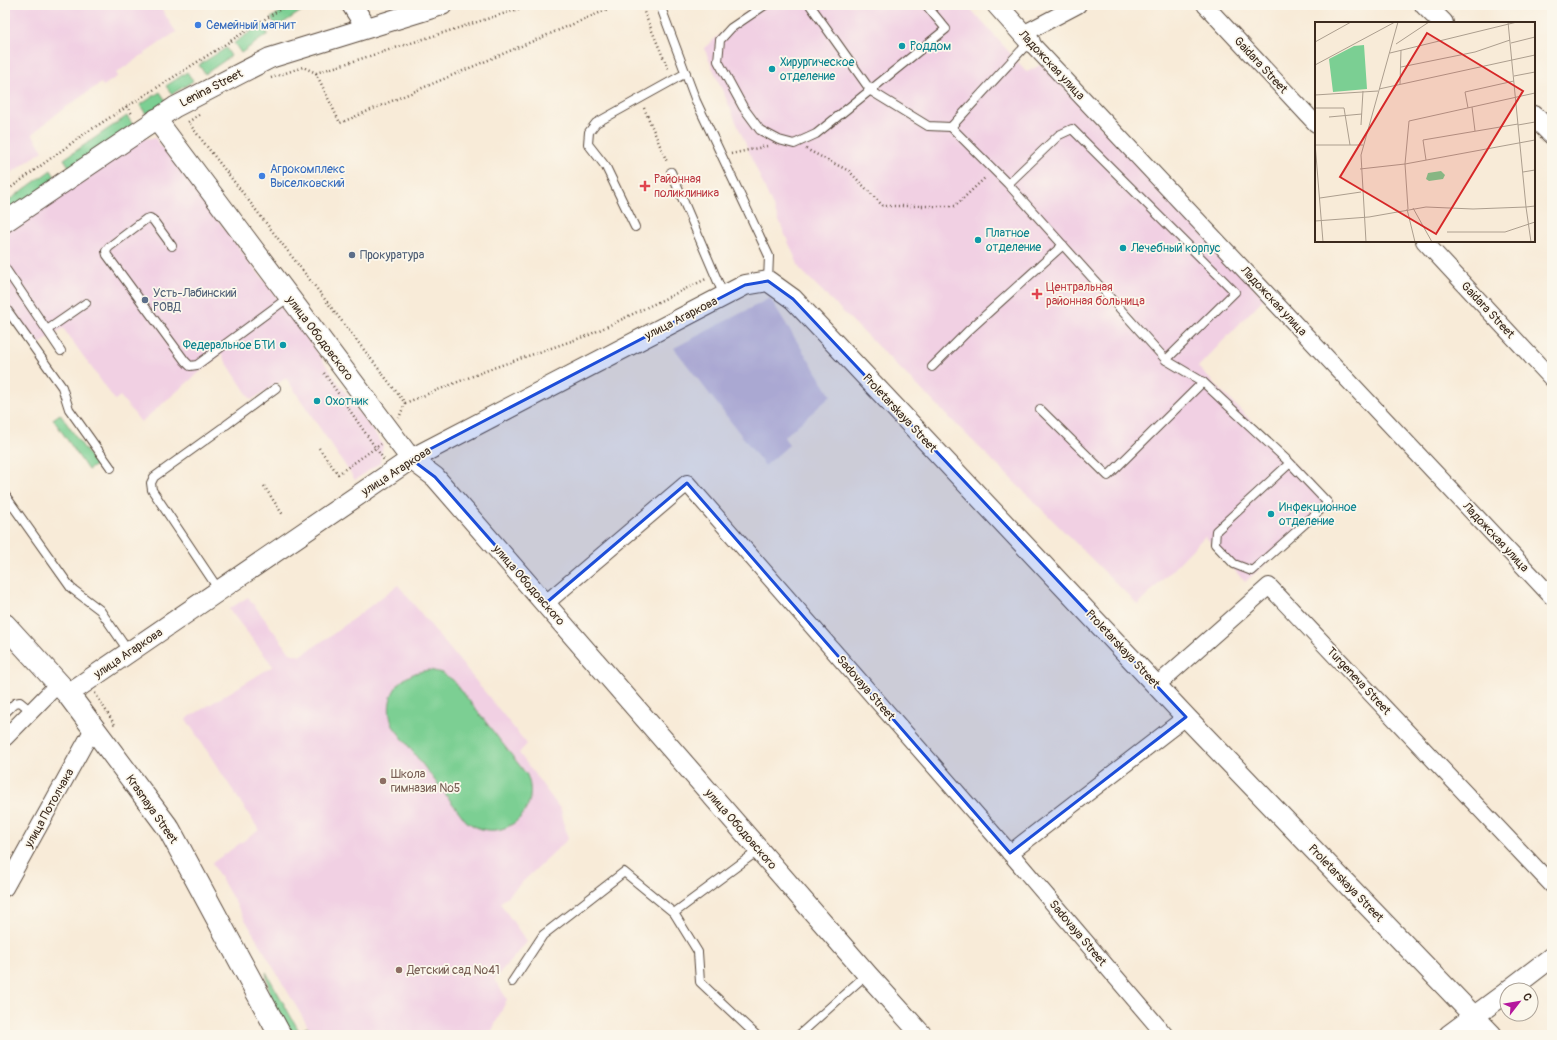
<svg xmlns="http://www.w3.org/2000/svg" width="1557" height="1040" font-family="Pangolin,sans-serif">
  <rect width="100%" height="100%" fill="#fbf7ec"/>
  <filter id="ink" filterUnits="userSpaceOnUse"><feTurbulence type="fractalNoise" baseFrequency=".025" numOctaves="2"/><feDisplacementMap in="SourceGraphic" scale="8" xChannelSelector="R" yChannelSelector="G"/><feConvolveMatrix kernelMatrix="1 2 1 2 8 2 1 2 1" color-interpolation-filters="sRGB"/></filter>
  <filter id="wash" filterUnits="userSpaceOnUse"><feTurbulence type="fractalNoise" baseFrequency=".012" numOctaves="4" result="noise"/><feDisplacementMap in="SourceGraphic" scale="16" xChannelSelector="R" yChannelSelector="G"/><feGaussianBlur stdDeviation="0.9" result="paint"/><feColorMatrix in="noise" values="0 0 0 0 0 0 0 0 0 0 0 0 0 0 0 0 0 1.4 0 .05"/><feComposite in="paint" operator="in"/></filter>
  <g filter="url(#wash)">
    <rect width="100%" height="100%" fill="#f8ebd8"/>
    <g fill="#f1d0e3">
      <polygon points="5,5 159,5 176,32 116,73 118,76 103,86 101,83 59,112 32,134 43,151 5,177"/>
      <polygon points="756,5 967,5 1027,72 1042,64 1264,298 1198,367 1333,504 1245,582 1205,536 1138,605 800,269 704,48"/>
      <polygon points="155,138 289,313 383,445 380,463 355,480 286,378 251,400 221,354 141,422 120,396 115,400 63,328 37,346 5,300 5,229 135,139"/>
      <polygon points="398,585 527,744 519,753 561,810 568,839 500,903 527,942 494,979 507,999 490,1035 313,1035 212,863 259,830 186,719 273,666 229,609 248,597 290,653 300,656 333,634"/>
    </g>
    <polygon fill="#cebed1" points="770,298 831,396 784,437 789,445 765,466 674,348"/>
    <g fill="#7bcf93" stroke="#5b7c58">
      <polygon points="291,5 305,5 306,8 277,27 271,18"/>
      <polygon points="262,24 268,34 241,53 234,43"/>
      <polygon points="226,48 231,56 205,74 199,65"/>
      <polygon points="187,72 193,81 172,94 166,86"/>
      <polygon points="160,92 166,101 146,114 140,105"/>
      <polygon points="127,116 133,125 70,168 64,159"/>
      <polygon points="51,170 56,179 5,216 5,203"/>
      <polygon points="60,414 96,465 88,470 53,419"/>
      <path d="M430 670 442 673 453 680 527 775C543 814 499 847 466 821L393 726C381 697 400 672 430 670Z"/>
      <polygon points="266,972 299,1031 308,1027 313,1035 290,1035 270,998"/>
    </g>
  </g>
  <g filter="url(#ink)">
    <g fill="none" stroke-linecap="round" stroke-linejoin="round">
      <g stroke="#57473a" stroke-width="10">
        <g id="service">
          <polyline points="660,5 696,101 769,256 768,281"/>
          <polyline points="765,5 731,28 720,40 718,61 743,107 760,130 779,140 794,144 816,134 946,29 926,5"/>
          <polyline points="810,5 871,91 928,126 951,127 1029,42"/>
          <polyline points="951,127 1008,184 1059,135 1072,129 1235,292 1166,360 1008,184"/>
          <polyline points="671,172 724,296"/>
          <polyline points="635,227 606,167 588,144 589,132 596,123 686,73"/>
          <polyline points="172,246 153,220 150,218 146,219 109,247 106,251 107,255 185,361 190,366 197,365 289,297"/>
          <polyline points="5,268 61,351"/>
          <polyline points="5,307 62,387 69,409 111,468"/>
          <polyline points="47,330 86,303"/>
          <polyline points="1166,360 1203,382 1220,398 1290,463 1328,503 1252,571 1234,564 1215,544 1216,531 1290,463"/>
          <polyline points="932,367 968,331 1063,245"/>
          <polyline points="1040,409 1108,476 1203,382"/>
          <polyline points="226,425 276,388"/>
          <polyline points="5,495 71,588 100,610 129,652"/>
          <polyline points="219,590 152,490 151,483 154,477 222,428"/>
          <polyline points="5,713 15,703 20,702 31,711"/>
          <polyline points="512,982 543,935 624,872 674,913"/>
          <polyline points="756,1035 700,982 698,952 674,913 759,850"/>
          <polyline points="799,1035 867,974"/>
        </g>
      </g>
      <g stroke="#57473a" stroke-width="18">
        <g id="minor">
          <polyline points="1205,5 1316,124"/>
          <polyline points="1023,34 1078,5"/>
          <polyline points="1030,42 1552,597"/>
          <polyline points="1424,241 1552,379"/>
          <polyline points="546,603 687,483 1010,853 1165,1035"/>
          <polyline points="1157,685 1269,586 1552,885"/>
          <polyline points="5,738 59,683"/>
          <polyline points="1010,853 1186,717"/>
          <polyline points="5,888 94,727"/>
        </g>
      </g>
      <g stroke="#57473a" stroke-width="22">
        <g id="tertiary">
          <polyline points="352,5 366,27"/>
          <polyline points="997,5 1030,42"/>
          <polyline points="1425,5 1443,23"/>
          <polyline points="1534,116 1552,134"/>
          <polyline points="156,119 411,459 435,477 867,974 922,1035"/>
          <polyline points="5,222 175,107 270,58 442,5"/>
          <polyline points="68,694 411,459 745,285 768,281 793,299 1186,717 1492,1035"/>
          <polyline points="1509,990 1552,957"/>
          <polyline points="1449,1035 1507,992"/>
        </g>
      </g>
      <g stroke="#57473a" stroke-width="24">
        <polyline id="secondary" points="5,625 68,694 169,829 280,1035"/>
      </g>
      <g stroke="#57473a" stroke-width="2.5" stroke-dasharray="1 3" stroke-linecap="butt">
        <polyline points="641,5 669,71"/>
        <polyline points="316,73 340,123 618,5"/>
        <polyline points="271,78 303,67 316,73 531,5"/>
        <polyline points="126,106 133,115"/>
        <polyline points="644,108 667,162"/>
        <polyline points="199,115 188,122 405,403 399,418"/>
        <polyline points="806,149 849,171 883,206 955,206 986,177"/>
        <polyline points="731,154 767,146"/>
        <polyline points="5,192 84,134 287,5"/>
        <polyline points="324,373 384,460"/>
        <polyline points="405,403 493,368 589,335 706,279"/>
        <polyline points="319,448 338,474 381,444"/>
        <polyline points="264,486 283,515"/>
        <polyline points="95,693 115,725"/>
      </g>
      <use href="#service" stroke="#fff" stroke-width="8"/>
      <use href="#minor" stroke="#fff" stroke-width="16"/>
      <use href="#tertiary" stroke="#fff" stroke-width="20"/>
      <use href="#secondary" stroke="#fff" stroke-width="22"/>
    </g>
  </g>
  <path fill="#1d4ed8" fill-opacity="0.2" stroke="#1d4ed8" stroke-width="3" stroke-linejoin="round" d="M768 281 793 299 1186 717 1010 853 687 483 546 603 435 477 411 459 745 285Z"/>
  <g fill="#3f7fe0" stroke="#fbf7ec" stroke-width="1.5">
    <circle cx="198" cy="25" r="4"/>
    <circle cx="262" cy="176" r="4"/>
  </g>
  <g fill="#0f9aa8" stroke="#fbf7ec" stroke-width="1.5">
    <circle cx="902" cy="46" r="4"/>
    <circle cx="772" cy="69" r="4"/>
    <circle cx="978" cy="240" r="4"/>
    <circle cx="1123" cy="248" r="4"/>
    <circle cx="283" cy="345" r="4"/>
    <circle cx="317" cy="401" r="4"/>
    <circle cx="1271" cy="514" r="4"/>
  </g>
  <g fill="#e0444e" stroke="#fbf7ec" stroke-width="1.5">
    <path d="M643 180h4v4h4v4h-4v4h-4v-4h-4v-4h4z"/>
    <path d="M1035 288h4v4h4v4h-4v4h-4v-4h-4v-4h4z"/>
  </g>
  <g fill="#5c6f8a" stroke="#fbf7ec" stroke-width="1.5">
    <circle cx="352" cy="255" r="4"/>
    <circle cx="145" cy="300" r="4"/>
  </g>
  <g fill="#8d6e63" stroke="#fbf7ec" stroke-width="1.5">
    <circle cx="383" cy="781" r="4"/>
    <circle cx="399" cy="970" r="4"/>
  </g>
  <g text-anchor="middle" stroke-width="3.5" stroke-linejoin="round" paint-order="stroke">
    <g font-size="12" fill="#366cbe" stroke="#fbf7ec" text-anchor="start">
      <text x="206" y="29">Семейный магнит</text>
      <text x="270" y="173">Агрокомплекс<tspan x="270" dy="14">Выселковский</tspan></text>
    </g>
    <g font-size="12" fill="#0d838f" stroke="#fbf7ec" text-anchor="start">
      <text x="910" y="50">Роддом</text>
      <text x="780" y="66">Хирургическое<tspan x="780" dy="14">отделение</tspan></text>
      <text x="986" y="237">Платное<tspan x="986" dy="14">отделение</tspan></text>
      <text x="1131" y="252">Лечебный корпус</text>
      <text x="275" y="349" text-anchor="end">Федеральное БТИ</text>
      <text x="325" y="405">Охотник</text>
      <text x="1279" y="511">Инфекционное<tspan x="1279" dy="14">отделение</tspan></text>
    </g>
    <g font-size="12" fill="#3b2a1e" stroke="#fbf7ec">
      <text transform="translate(1052 65) rotate(47)" y="4">Ладожская улица</text>
      <text transform="translate(1261 65) rotate(47)" y="4">Gaidara Street</text>
      <text transform="translate(211 88) rotate(-27)" y="4">Lenina Street</text>
      <text transform="translate(1274 301) rotate(47)" y="4">Ладожская улица</text>
      <text transform="translate(1488 310) rotate(47)" y="4">Gaidara Street</text>
      <text transform="translate(681 318) rotate(-27)" y="4">улица Агаркова</text>
      <text transform="translate(320 338) rotate(53)" y="4">улица Ободовского</text>
      <text transform="translate(900 413) rotate(47)" y="4">Proletarskaya Street</text>
      <text transform="translate(396 471) rotate(-33)" y="4">улица Агаркова</text>
      <text transform="translate(1496 537) rotate(47)" y="4">Ладожская улица</text>
      <text transform="translate(529 585) rotate(49)" y="4">улица Ободовского</text>
      <text transform="translate(1123 649) rotate(47)" y="4">Proletarskaya Street</text>
      <text transform="translate(128 653) rotate(-34)" y="4">улица Агаркова</text>
      <text transform="translate(1359 681) rotate(47)" y="4">Turgeneva Street</text>
      <text transform="translate(866 688) rotate(49)" y="4">Sadovaya Street</text>
      <text transform="translate(49 808) rotate(-61)" y="4">улица Потолчака</text>
      <text transform="translate(152 809) rotate(55)" y="4">Krasnaya Street</text>
      <text transform="translate(741 829) rotate(49)" y="4">улица Ободовского</text>
      <text transform="translate(1346 883) rotate(46)" y="4">Proletarskaya Street</text>
      <text transform="translate(1078 933) rotate(50)" y="4">Sadovaya Street</text>
    </g>
    <g font-size="12" fill="#be3a42" stroke="#fbf7ec" text-anchor="start">
      <text x="654" y="183">Районная<tspan x="654" dy="14">поликлиника</tspan></text>
      <text x="1046" y="291">Центральная<tspan x="1046" dy="14">районная больница</tspan></text>
    </g>
    <g font-size="12" fill="#4e5e75" stroke="#fbf7ec" text-anchor="start">
      <text x="360" y="259">Прокуратура</text>
      <text x="153" y="297">Усть-Лабинский<tspan x="153" dy="14">РОВД</tspan></text>
    </g>
    <g font-size="12" fill="#785e54" stroke="#fbf7ec" text-anchor="start">
      <text x="391" y="778">Школа<tspan x="391" dy="14">гимназия №5</tspan></text>
      <text x="407" y="974">Детский сад №41</text>
    </g>
  </g>
  <g transform="translate(1315 22)">
    <rect width="220" height="220" fill="#f8ebd8"/>
    <path d="M49 23 52 67 18 70 14 37 39 24ZM126 149 130 153 128 157 114 159 111 157 113 151Z" fill="#7bcf93"/>
    <path fill="none" stroke="#ac9e8e" stroke-width="1" d="M193 0 211 185 220 184M0 20 36 0M196 21 220 15M81 22 114 0M75 31 202 0M0 43 80 0M86 45 160 30 195 18M199 54 220 50M85 62 86 28M64 67 220 33M0 73 63 69M157 85 160 109M0 86H29L35 123M153 86 150 70 199 59M14 95 47 92M46 103 48 69M203 103 220 100M0 121 8 220M0 123H48M111 138 108 118 203 102M45 147 90 142 220 118M208 150 220 148M5 176 46 170M98 186 117 220M92 187 100 220M93 187 90 142 94 99 220 71M0 199 54 195 111 185 158 187 211 185 216 220M132 210H190L220 200M51 220 46 133 83 0"/>
    <path fill="#d62828" fill-opacity="0.15" stroke="#d62828" stroke-width="2" d="M112 11 208 69 121 212 25 155Z"/>
    <rect width="220" height="220" fill="none" stroke="#3b2a1e" stroke-width="2"/>
  </g>
  <rect width="1557" height="1040" fill="none" stroke="#fbf7ec" stroke-width="20"/>
  <g transform="translate(1519 1002) rotate(59)"><circle r="19" fill="#fbf7ec" stroke="#aea59a"/>
  <path d="M0-3L7 15L0 10L-7 15Z" fill="#b5179e"/>
  <text y="-6" font-size="11" font-weight="bold" text-anchor="middle" fill="#3b2a1e">С</text>
  </g>
</svg>
